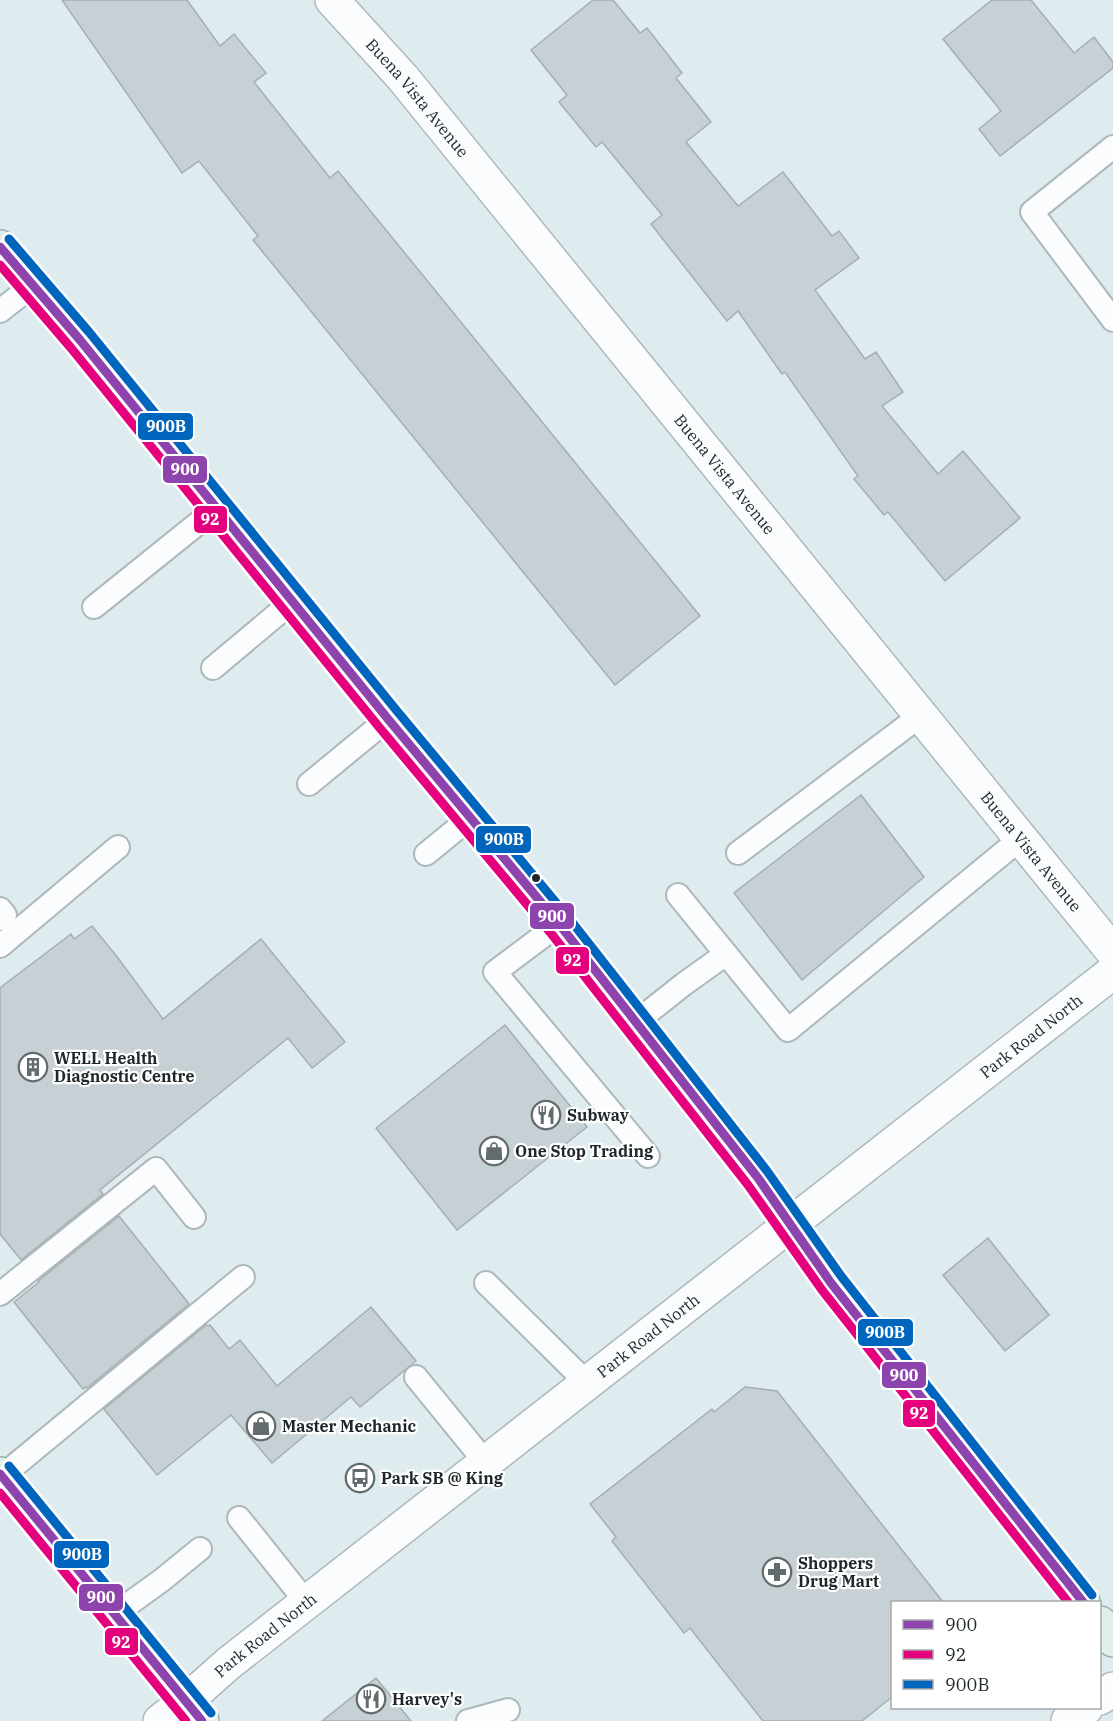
<svg xmlns="http://www.w3.org/2000/svg" width="1113" height="1721" font-family="'IBM Plex Serif',serif">
  <rect width="100%" height="100%" fill="#dfecef"/>
  <g fill="#c7d0d4" stroke="#a5aeb2" stroke-width="1.5">
    <polygon points="62,0 187,0 220,46 234,34 266,73 254,82 330,178 338,171 700,616 615,685 253,240 258,236 199,161 182,173"/>
    <polygon points="593,0 613,0 640,33 647,28 682,73 676,78 711,122 686,142 738,206 783,172 832,236 839,231 859,258 815,290 865,359 876,352 903,392 882,406 938,474 963,451 1020,518 945,581 888,512 884,515 854,479 858,476 785,372 782,374 738,311 727,321 651,224 662,215 602,142 596,147 559,102 567,95 531,50"/>
    <polygon points="992,0 1031,0 1074,53 1094,37 1113,62 1113,68 1000,156 979,129 1001,111 943,39"/>
    <polygon points="861,795 924,877 802,980 734,893"/>
    <polygon points="92,926 118,958 163,1019 261,939 345,1042 312,1068 288,1038 100,1190 103,1194 21,1260 0,1234 0,988 71,934 74,939"/>
    <polygon points="505,1025 587,1127 457,1230 376,1128"/>
    <polygon points="119,1216 189,1304 87,1388 86,1387 83,1389 14,1302 39,1282 38,1281"/>
    <polygon points="988,1238 1049,1315 1005,1351 943,1275"/>
    <polygon points="371,1307 416,1361 360,1407 351,1397 272,1463 231,1415 157,1475 104,1409 206,1325 208,1326 210,1325 229,1349 240,1340 277,1386"/>
    <polygon points="745,1387 777,1391 943,1602 892,1602 892,1697 862,1721 763,1721 690,1628 684,1633 612,1541 616,1537 590,1504 712,1409 714,1412"/>
    <polygon points="376,1678 411,1721 322,1721"/>
  </g>
  <g fill="none" stroke-linecap="round" stroke-linejoin="round">
    <g stroke="#aeb8ba" stroke-width="26">
      <g id="service">
        <polyline points="1113,147 1032,212 1113,320"/>
        <polyline points="0,311 33,285"/>
        <polyline points="94,607 217,508"/>
        <polyline points="213,668 293,601"/>
        <polyline points="309,784 388,719"/>
        <polyline points="738,853 920,716"/>
        <polyline points="426,854 470,818"/>
        <polyline points="678,895 788,1030 1020,839"/>
        <polyline points="0,909 5,915 0,919"/>
        <polyline points="559,924 495,972 648,1156"/>
        <polyline points="0,946 118,847"/>
        <polyline points="636,1022 684,984 726,954"/>
        <polyline points="486,1283 587,1383"/>
        <polyline points="0,1294 156,1169 194,1217"/>
        <polyline points="416,1377 486,1463"/>
        <polyline points="2,1476 243,1277"/>
        <polyline points="239,1518 307,1603"/>
        <polyline points="115,1614 162,1580 200,1549"/>
        <polyline points="468,1721 508,1710"/>
      </g>
    </g>
    <g stroke="#aeb8ba" stroke-width="36">
      <g id="minor">
        <path id="s1" d="M332 0 403 78 1113 952"/>
        <polyline points="1100,1698 1113,1689"/>
        <polyline points="1068,1721 1086,1708"/>
      </g>
    </g>
    <g stroke="#aeb8ba" stroke-width="36">
      <g id="secondary">
        <path id="s2" d="M160 1721 186 1701 229 1663 1113 972"/>
      </g>
    </g>
    <g stroke="#99b3b2" stroke-width="36">
      <g id="primary">
        <polyline points="0,247 80,340 388,719 559,924 758,1178 831,1283 1083,1602"/>
        <polyline points="0,1474 202,1721"/>
        <polyline points="1100,1623 1113,1640"/>
      </g>
    </g>
    <use href="#service" stroke="#fafcfd" stroke-width="22"/>
    <use href="#minor" stroke="#fafcfd" stroke-width="33"/>
    <use href="#secondary" stroke="#fafcfd" stroke-width="33"/>
    <use href="#primary" stroke="#e0eeec" stroke-width="33"/>
    <g stroke="#fff" stroke-width="14">
      <g id="bus-1">
        <polyline points="0,247 80,340 388,719 559,924 758,1178 831,1283 1083,1602"/>
        <polyline points="0,1474 202,1721"/>
      </g>
    </g>
    <g stroke="#fff" stroke-width="14">
      <g id="bus-2">
        <polyline points="0,265 71,348 379,727 550,932 748,1185 822,1290 1068,1602"/>
        <polyline points="0,1493 186,1721"/>
      </g>
    </g>
    <g stroke="#fff" stroke-width="14">
      <g id="bus-3">
        <polyline points="9,239 89,332 397,711 568,917 767,1171 841,1276 1092,1595"/>
        <polyline points="9,1466 211,1713"/>
      </g>
    </g>
    <use href="#bus-1" stroke="#8e44ad" stroke-width="9"/>
    <use href="#bus-2" stroke="#e5007d" stroke-width="9"/>
    <use href="#bus-3" stroke="#0065bd" stroke-width="9"/>
  </g>
  <defs>
    <g id="building-ring" transform="scale(1.5)"><circle r="9.5" fill="#fff" stroke="#626c6e" stroke-width="1.5"/><path d="M-4-6H4V6H1V3H-1V6H-4ZM-2.5-4.3h1.7v1.8h-1.7ZM.8-4.3h1.7v1.8H.8ZM-2.5-1h1.7V.8h-1.7ZM.8-1h1.7V.8H.8Z" fill="#626c6e"/></g>
    <g id="restaurant-ring" transform="scale(1.5)"><circle r="9.5" fill="#fff" stroke="#626c6e" stroke-width="1.5"/><path d="M-5-6h1v4h1v-4h1v4h1v-4h1v5L-1.5 .5V6h-2V.5L-5-1ZM5-6V6H3V1.5H1.5Q1.5-4 5-6Z" fill="#626c6e"/></g>
    <g id="shop-ring" transform="scale(1.5)"><circle r="9.5" fill="#fff" stroke="#626c6e" stroke-width="1.5"/><path d="M-5-2.5h2.3a2.7 3.5 0 0 1 5.4 0H5L5.5 6h-11ZM-1.5-2.5h3a1.5 2.3 0 0 0-3 0Z" fill="#626c6e"/></g>
    <g id="bus-ring" transform="scale(1.5)"><circle r="9.5" fill="#fff" stroke="#626c6e" stroke-width="1.5"/><path d="M-5-6H5V4H4V6H2V4H-2V6H-4V4H-5ZM-3.5-4V0h7V-4ZM-3.5 1.2v1.5H-2V1.2ZM2 1.2v1.5H3.5V1.2Z" fill="#626c6e"/></g>
    <g id="pharmacy-ring" transform="scale(1.5)"><circle r="9.5" fill="#fff" stroke="#626c6e" stroke-width="1.5"/><path d="M-2-6h4v4h4v4h-4v4h-4v-4h-4v-4h4Z" fill="#626c6e"/></g>
  </defs>
  <g fill-rule="evenodd">
    <use href="#building-ring" x="33" y="1067"/>
    <use href="#restaurant-ring" x="546" y="1115"/>
    <use href="#shop-ring" x="494" y="1151"/>
    <use href="#shop-ring" x="261" y="1426"/>
    <use href="#bus-ring" x="360" y="1478"/>
    <use href="#pharmacy-ring" x="777" y="1572"/>
    <use href="#restaurant-ring" x="371" y="1699"/>
  </g>
  <circle fill="#1e2729" stroke="#fff" stroke-width="2" cx="536" cy="878" r="5"/>
  <g text-anchor="middle" stroke-width="4.5" stroke-linejoin="round" paint-order="stroke">
    <g font-size="16" fill="#1e2729" stroke="#fff">
      <text dy="6" stroke="none"><textPath href="#s1" startOffset="130">Buena Vista Avenue</textPath></text>
      <text dy="6" stroke="none"><textPath href="#s1" startOffset="616">Buena Vista Avenue</textPath></text>
      <text dy="6" stroke="none"><textPath href="#s1" startOffset="1102">Buena Vista Avenue</textPath></text>
      <text dy="6" stroke="none"><textPath href="#s2" startOffset="1108">Park Road North</textPath></text>
      <text dy="6" stroke="none"><textPath href="#s2" startOffset="622">Park Road North</textPath></text>
      <text dy="6" stroke="none"><textPath href="#s2" startOffset="136">Park Road North</textPath></text>
    </g>
    <g font-size="16" font-weight="bold" fill="#1e2729" stroke="#fff" text-anchor="start">
      <text x="54" y="1064">WELL Health<tspan x="54" dy="18">Diagnostic Centre</tspan></text>
      <text x="567" y="1121">Subway</text>
      <text x="515" y="1157">One Stop Trading</text>
      <text x="282" y="1432">Master Mechanic</text>
      <text x="381" y="1484">Park SB @ King</text>
      <text x="798" y="1569">Shoppers<tspan x="798" dy="18">Drug Mart</tspan></text>
      <text x="392" y="1705">Harvey's</text>
    </g>
  </g>
  <g stroke="#fff" stroke-width="2">
    <rect x="137" y="412" width="57" height="29" rx="6" fill="#0065bd"/>
    <rect x="162" y="455" width="46" height="29" rx="6" fill="#8e44ad"/>
    <rect x="193" y="505" width="35" height="29" rx="6" fill="#e5007d"/>
    <rect x="475" y="825" width="57" height="29" rx="6" fill="#0065bd"/>
    <rect x="529" y="902" width="46" height="28" rx="6" fill="#8e44ad"/>
    <rect x="555" y="946" width="35" height="29" rx="6" fill="#e5007d"/>
    <rect x="857" y="1318" width="57" height="29" rx="6" fill="#0065bd"/>
    <rect x="881" y="1361" width="46" height="28" rx="6" fill="#8e44ad"/>
    <rect x="902" y="1399" width="34" height="29" rx="6" fill="#e5007d"/>
    <rect x="53" y="1540" width="57" height="29" rx="6" fill="#0065bd"/>
    <rect x="78" y="1583" width="46" height="29" rx="6" fill="#8e44ad"/>
    <rect x="104" y="1627" width="35" height="29" rx="6" fill="#e5007d"/>
  </g>
  <g font-size="16" text-anchor="middle" font-weight="bold" fill="#fff">
    <text x="166" y="432">900B</text>
    <text x="185" y="475">900</text>
    <text x="210" y="525">92</text>
    <text x="504" y="845">900B</text>
    <text x="552" y="922">900</text>
    <text x="572" y="966">92</text>
    <text x="885" y="1338">900B</text>
    <text x="904" y="1381">900</text>
    <text x="919" y="1419">92</text>
    <text x="82" y="1560">900B</text>
    <text x="101" y="1603">900</text>
    <text x="121" y="1648">92</text>
  </g>
  <rect x="891" y="1601" width="210" height="108" fill="#ffffff" stroke="#a5a9a9" stroke-width="1.5"/>
  <rect x="903" y="1620" width="30" height="9" fill="#8e44ad" stroke="#a5a9a9" stroke-width="1.5"/>
  <text x="945" y="1631" font-size="18" fill="#1e2729">900</text>
  <rect x="903" y="1650" width="30" height="9" fill="#e5007d" stroke="#a5a9a9" stroke-width="1.5"/>
  <text x="945" y="1661" font-size="18" fill="#1e2729">92</text>
  <rect x="903" y="1680" width="30" height="9" fill="#0065bd" stroke="#a5a9a9" stroke-width="1.5"/>
  <text x="945" y="1691" font-size="18" fill="#1e2729">900B</text>
</svg>
